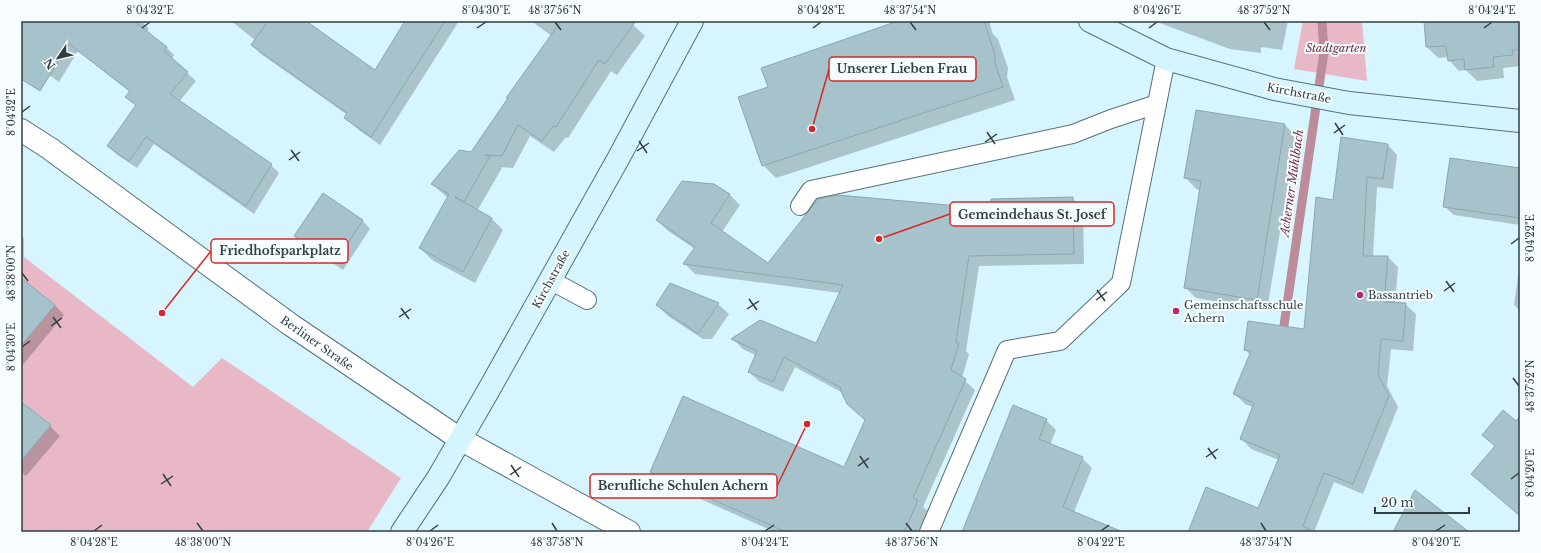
<svg xmlns="http://www.w3.org/2000/svg" width="1541" height="553" font-family="'Libre Baskerville',serif">
  <rect width="100%" height="100%" fill="#d6f5fe"/>
  <g fill="#e8b8c6">
    <polygon points="1303,21 1362,21 1367,81 1294,69"/>
    <polygon points="21,236 24,238 24,257 193,387 222,358 401,478 367,532 21,532"/>
  </g>
  <g fill="#0003">
    <polygon points="21,21 142,21 149,29 147,32 166,47 174,55 172,59 196,81 179,102 271,165 279,173 254,214 154,144 137,168 116,154 108,146 136,106 127,97 130,92 78,51 59,82 21,55"/>
    <polygon points="231,21 304,21 375,71 406,21 459,21 380,145 359,130 349,121 349,116 261,54 252,45 255,40"/>
    <polygon points="531,21 629,21 645,36 617,75 611,71 568,138 566,137 554,152 530,136 513,168 500,167 502,168 477,211 491,218 503,230 475,283 432,260 420,248 448,198 432,184 471,154 552,36"/>
    <polygon points="901,21 989,21 993,34 998,39 1008,68 1007,77 1015,100 776,178 763,165 770,88"/>
    <polygon points="1154,21 1288,21 1282,50 1261,47 1261,53 1230,49"/>
    <polygon points="1425,21 1520,21 1520,66 1503,68 1504,78 1477,81 1466,70 1459,71 1449,60 1448,57 1438,58 1427,47"/>
    <polygon points="1285,125 1296,136 1267,310 1196,298 1185,287 1200,190 1196,189 1186,178"/>
    <polygon points="1387,144 1397,155 1393,189 1377,187 1373,257 1388,257 1398,267 1395,304 1405,304 1416,314 1413,351 1391,349 1387,386 1398,407 1363,494 1334,482 1314,532 1189,532 1259,509 1279,460 1251,449 1241,438 1253,407 1245,404 1235,394 1250,355 1245,349 1305,331 1334,201"/>
    <polygon points="1520,169 1520,225 1454,215 1444,206"/>
    <polygon points="714,185 730,195 740,205 722,232 768,264 992,210 1072,198 1083,208 1084,264 979,266 966,351 969,354 962,378 975,390 923,507 928,511 918,532 775,532 662,482 651,471 844,469 866,421 847,403 843,393 795,367 783,392 760,382 749,372 757,356 743,349 733,339 817,344 840,293 695,274 685,264 695,249 667,230 657,220"/>
    <polygon points="324,195 363,221 370,229 343,270 303,243 296,236"/>
    <polygon points="1520,262 1520,311 1514,305"/>
    <polygon points="29,285 55,305 64,315 21,367 21,294"/>
    <polygon points="718,304 729,314 712,339 703,339 668,316 657,305"/>
    <polygon points="21,403 50,426 60,436 26,476 21,472"/>
    <polygon points="1046,420 1056,430 1050,445 1082,458 1092,468 1074,512 1123,532 963,532"/>
  </g>
  <g fill="none" stroke-linecap="round" stroke-linejoin="round">
    <polyline stroke="#bd8c9b" stroke-width="9" points="1282,339 1324,52 1322,21"/>
  </g>
  <g fill="#a6c3cc" stroke="#8aa7af">
    <polygon points="21,21 134,21 167,47 164,51 188,72 170,94 272,164 246,206 146,137 129,161 107,146 136,105 125,97 130,91 69,44 40,91 21,79"/>
    <polygon points="268,21 306,21 375,70 405,21 445,21 371,137 344,118 347,113 251,45"/>
    <polygon points="561,21 636,21 605,64 599,60 556,127 553,126 542,141 518,125 502,156 485,155 490,156 464,202 455,197 492,218 463,272 419,248 449,194 431,184 459,150 471,152 508,98 506,98"/>
    <polygon points="898,21 984,21 995,55 995,63 1003,87 762,166 738,97 768,87 761,68"/>
    <polygon points="1424,21 1520,21 1520,50 1512,50 1513,55 1493,57 1494,67 1465,70 1464,59 1448,61 1446,46 1426,47"/>
    <polygon points="1196,110 1285,124 1257,300 1184,288 1201,181 1184,178"/>
    <polygon points="1341,137 1388,144 1383,179 1367,177 1363,256 1388,256 1384,302 1406,303 1403,341 1381,339 1378,375 1389,396 1353,484 1324,473 1303,526 1314,532 1188,532 1206,487 1258,508 1280,455 1240,439 1254,403 1233,394 1251,351 1244,350 1248,321 1304,329 1316,197 1333,200"/>
    <polygon points="1450,158 1520,168 1520,218 1443,207"/>
    <polygon points="682,181 714,184 730,194 711,223 768,263 818,199 838,195 991,209 991,199 1073,197 1074,254 969,256 956,342 959,343 951,370 966,379 913,498 918,500 904,532 786,532 650,472 683,396 844,467 865,420 847,404 840,389 841,388 784,357 773,382 748,372 757,351 731,339 760,320 816,343 843,285 683,264 695,247 656,220"/>
    <polygon points="323,193 363,220 335,263 294,236"/>
    <polygon points="21,278 55,305 21,346"/>
    <polygon points="670,283 719,303 698,334 656,305"/>
    <polygon points="21,402 51,425 21,461"/>
    <polygon points="1013,405 1047,419 1039,439 1083,457 1063,507 1123,532 962,532"/>
    <polygon points="1503,410 1516,421 1520,416 1520,516 1471,474 1495,446 1482,435"/>
    <polygon points="1415,490 1469,532 1393,532"/>
  </g>
  <g fill="none" stroke-linecap="round" stroke-linejoin="round">
    <g stroke="#567179" stroke-width="20">
      <g id="service">
        <polyline points="800,206 811,190 1073,134 1111,119 1157,104"/>
        <polyline points="550,280 587,300"/>
        <polyline points="929,532 1007,350 1060,341 1121,283 1166,59"/>
      </g>
    </g>
    <g stroke="#567179" stroke-width="24">
      <polyline id="minor" points="21,130 49,148 291,325 460,439 629,532"/>
    </g>
    <g stroke="#567179" stroke-width="24">
      <g id="secondary">
        <polyline points="1090,21 1166,59 1274,89 1349,103 1520,121"/>
        <polyline points="402,532 438,478 487,393 618,159 692,21"/>
      </g>
    </g>
    <use href="#service" stroke="#fff" stroke-width="18"/>
    <use href="#minor" stroke="#fff" stroke-width="22"/>
    <use href="#secondary" stroke="#d5f5fe" stroke-width="22"/>
  </g>
  <path fill="none" stroke="#323e42" stroke-width="1.5" d="M555 22 561 30M910 22 916 30M1264 22 1270 30M142 28 150 22M477 28 486 22M813 28 821 22M1149 28 1157 22M1484 28 1492 22M22 112 30 106M1335 123 1343 135M987 132 995 144M1334 133 1345 125M639 141 647 153M985 142 997 134M291 150 299 161M637 151 649 143M289 160 300 152M1511 244 1519 238M22 273 28 281M1446 281 1454 292M1097 290 1105 301M1444 291 1455 283M749 299 757 310M1096 300 1107 292M401 308 409 319M747 309 759 301M53 317 61 328M399 317 411 309M51 326 62 318M22 347 30 341M1513 378 1519 386M1208 448 1216 459M860 456 868 468M1206 457 1218 449M511 465 519 477M858 466 869 458M163 474 171 486M510 475 521 467M1511 479 1519 473M161 484 173 476M197 523 203 531M552 523 557 531M906 523 912 531M1261 523 1266 531M94 531 102 525M430 531 438 525M765 531 774 525M1101 531 1109 525M1436 531 1445 525"/>
  <g fill="#b42a66" stroke="#f7fdff" stroke-width="1.5">
    <circle cx="1360" cy="295" r="4"/>
    <circle cx="1176" cy="311" r="4"/>
  </g>
  <g text-anchor="middle" stroke-width="4" stroke-linejoin="round" paint-order="stroke">
    <g font-size="11" font-style="italic" fill="#692b42" stroke="#f7fdff">
      <text x="1336" y="52">Stadtgarten</text>
    </g>
    <g font-size="11" fill="#323e42" stroke="#f7fdff">
      <text transform="translate(1299 93) rotate(11)" y="4">Kirchstraße</text>
      <text transform="translate(551 279) rotate(-61)" y="4">Kirchstraße</text>
      <text transform="translate(317 343) rotate(35)" y="4">Berliner Straße</text>
    </g>
    <g font-size="11" fill="#323e42" stroke="#f7fdff" text-anchor="start">
      <text x="1368" y="299">Bassantrieb</text>
      <text x="1184" y="309">Gemeinschaftsschule<tspan x="1184" dy="13">Achern</tspan></text>
    </g>
    <g font-size="12" font-style="italic" fill="#73344a" stroke="#f7fdff">
      <text transform="translate(1292 183) rotate(-82)" y="4">Acherner Mühlbach</text>
    </g>
  </g>
  <path fill="none" stroke="#d62828" stroke-width="1.5" d="M812 129L829 69M879 239L950 214M162 313L211 251M807 424L777 486"/>
  <g fill="#d62828" stroke="#f7fdff" stroke-width="1.5">
    <circle cx="812" cy="129" r="4"/>
    <circle cx="879" cy="239" r="4"/>
    <circle cx="162" cy="313" r="4"/>
    <circle cx="807" cy="424" r="4"/>
  </g>
  <g fill="#f7fdff" stroke="#d62828" stroke-width="1.5">
    <rect x="829" y="57" width="147" height="24" rx="4"/>
    <rect x="950" y="202" width="164" height="24" rx="4"/>
    <rect x="211" y="239" width="137" height="24" rx="4"/>
    <rect x="590" y="474" width="187" height="24" rx="4"/>
  </g>
  <g font-size="12" text-anchor="middle" font-weight="bold" fill="#323e42">
    <text x="902" y="73">Unserer Lieben Frau</text>
    <text x="1032" y="219">Gemeindehaus St. Josef</text>
    <text x="280" y="255">Friedhofsparkplatz</text>
    <text x="683" y="490">Berufliche Schulen Achern</text>
  </g>
  <rect width="1541" height="553" fill="none" stroke="#f7fdff" stroke-width="44"/>
  <g transform="translate(58 58) rotate(235)" stroke="#f7fdff" stroke-width="3" paint-order="stroke">
  <path d="M0-3L7 15L0 10L-7 15Z" fill="#323e42"/>
  <text y="-6" font-size="11" font-weight="bold" text-anchor="middle" fill="#323e42">N</text>
  </g>
  <path d="M1375 507v6h94v-6" fill="none" stroke="#323e42" stroke-width="2"/>
  <text x="1381" y="507" font-size="12" fill="#323e42" stroke="#f7fdff" stroke-width="3" paint-order="stroke">20 m</text>
  <rect x="22" y="22" width="1497" height="509" fill="none" stroke="#323e42" stroke-width="1.5"/>
  <g font-size="10" text-anchor="middle" fill="#323e42">
    <text x="150" y="14">8°04'32"E</text>
    <text x="486" y="14">8°04'30"E</text>
    <text x="555" y="14">48°37'56"N</text>
    <text x="821" y="14">8°04'28"E</text>
    <text x="910" y="14">48°37'54"N</text>
    <text x="1157" y="14">8°04'26"E</text>
    <text x="1264" y="14">48°37'52"N</text>
    <text x="1492" y="14">8°04'24"E</text>
    <text transform="translate(11 112) rotate(-90)" y="4">8°04'32"E</text>
    <text transform="translate(1530 238) rotate(-90)" y="4">8°04'22"E</text>
    <text transform="translate(11 273) rotate(-90)" y="4">48°38'00"N</text>
    <text transform="translate(11 347) rotate(-90)" y="4">8°04'30"E</text>
    <text transform="translate(1530 386) rotate(-90)" y="4">48°37'52"N</text>
    <text transform="translate(1530 473) rotate(-90)" y="4">8°04'20"E</text>
    <text x="94" y="546">8°04'28"E</text>
    <text x="203" y="546">48°38'00"N</text>
    <text x="430" y="546">8°04'26"E</text>
    <text x="557" y="546">48°37'58"N</text>
    <text x="765" y="546">8°04'24"E</text>
    <text x="912" y="546">48°37'56"N</text>
    <text x="1101" y="546">8°04'22"E</text>
    <text x="1266" y="546">48°37'54"N</text>
    <text x="1436" y="546">8°04'20"E</text>
  </g>
</svg>
